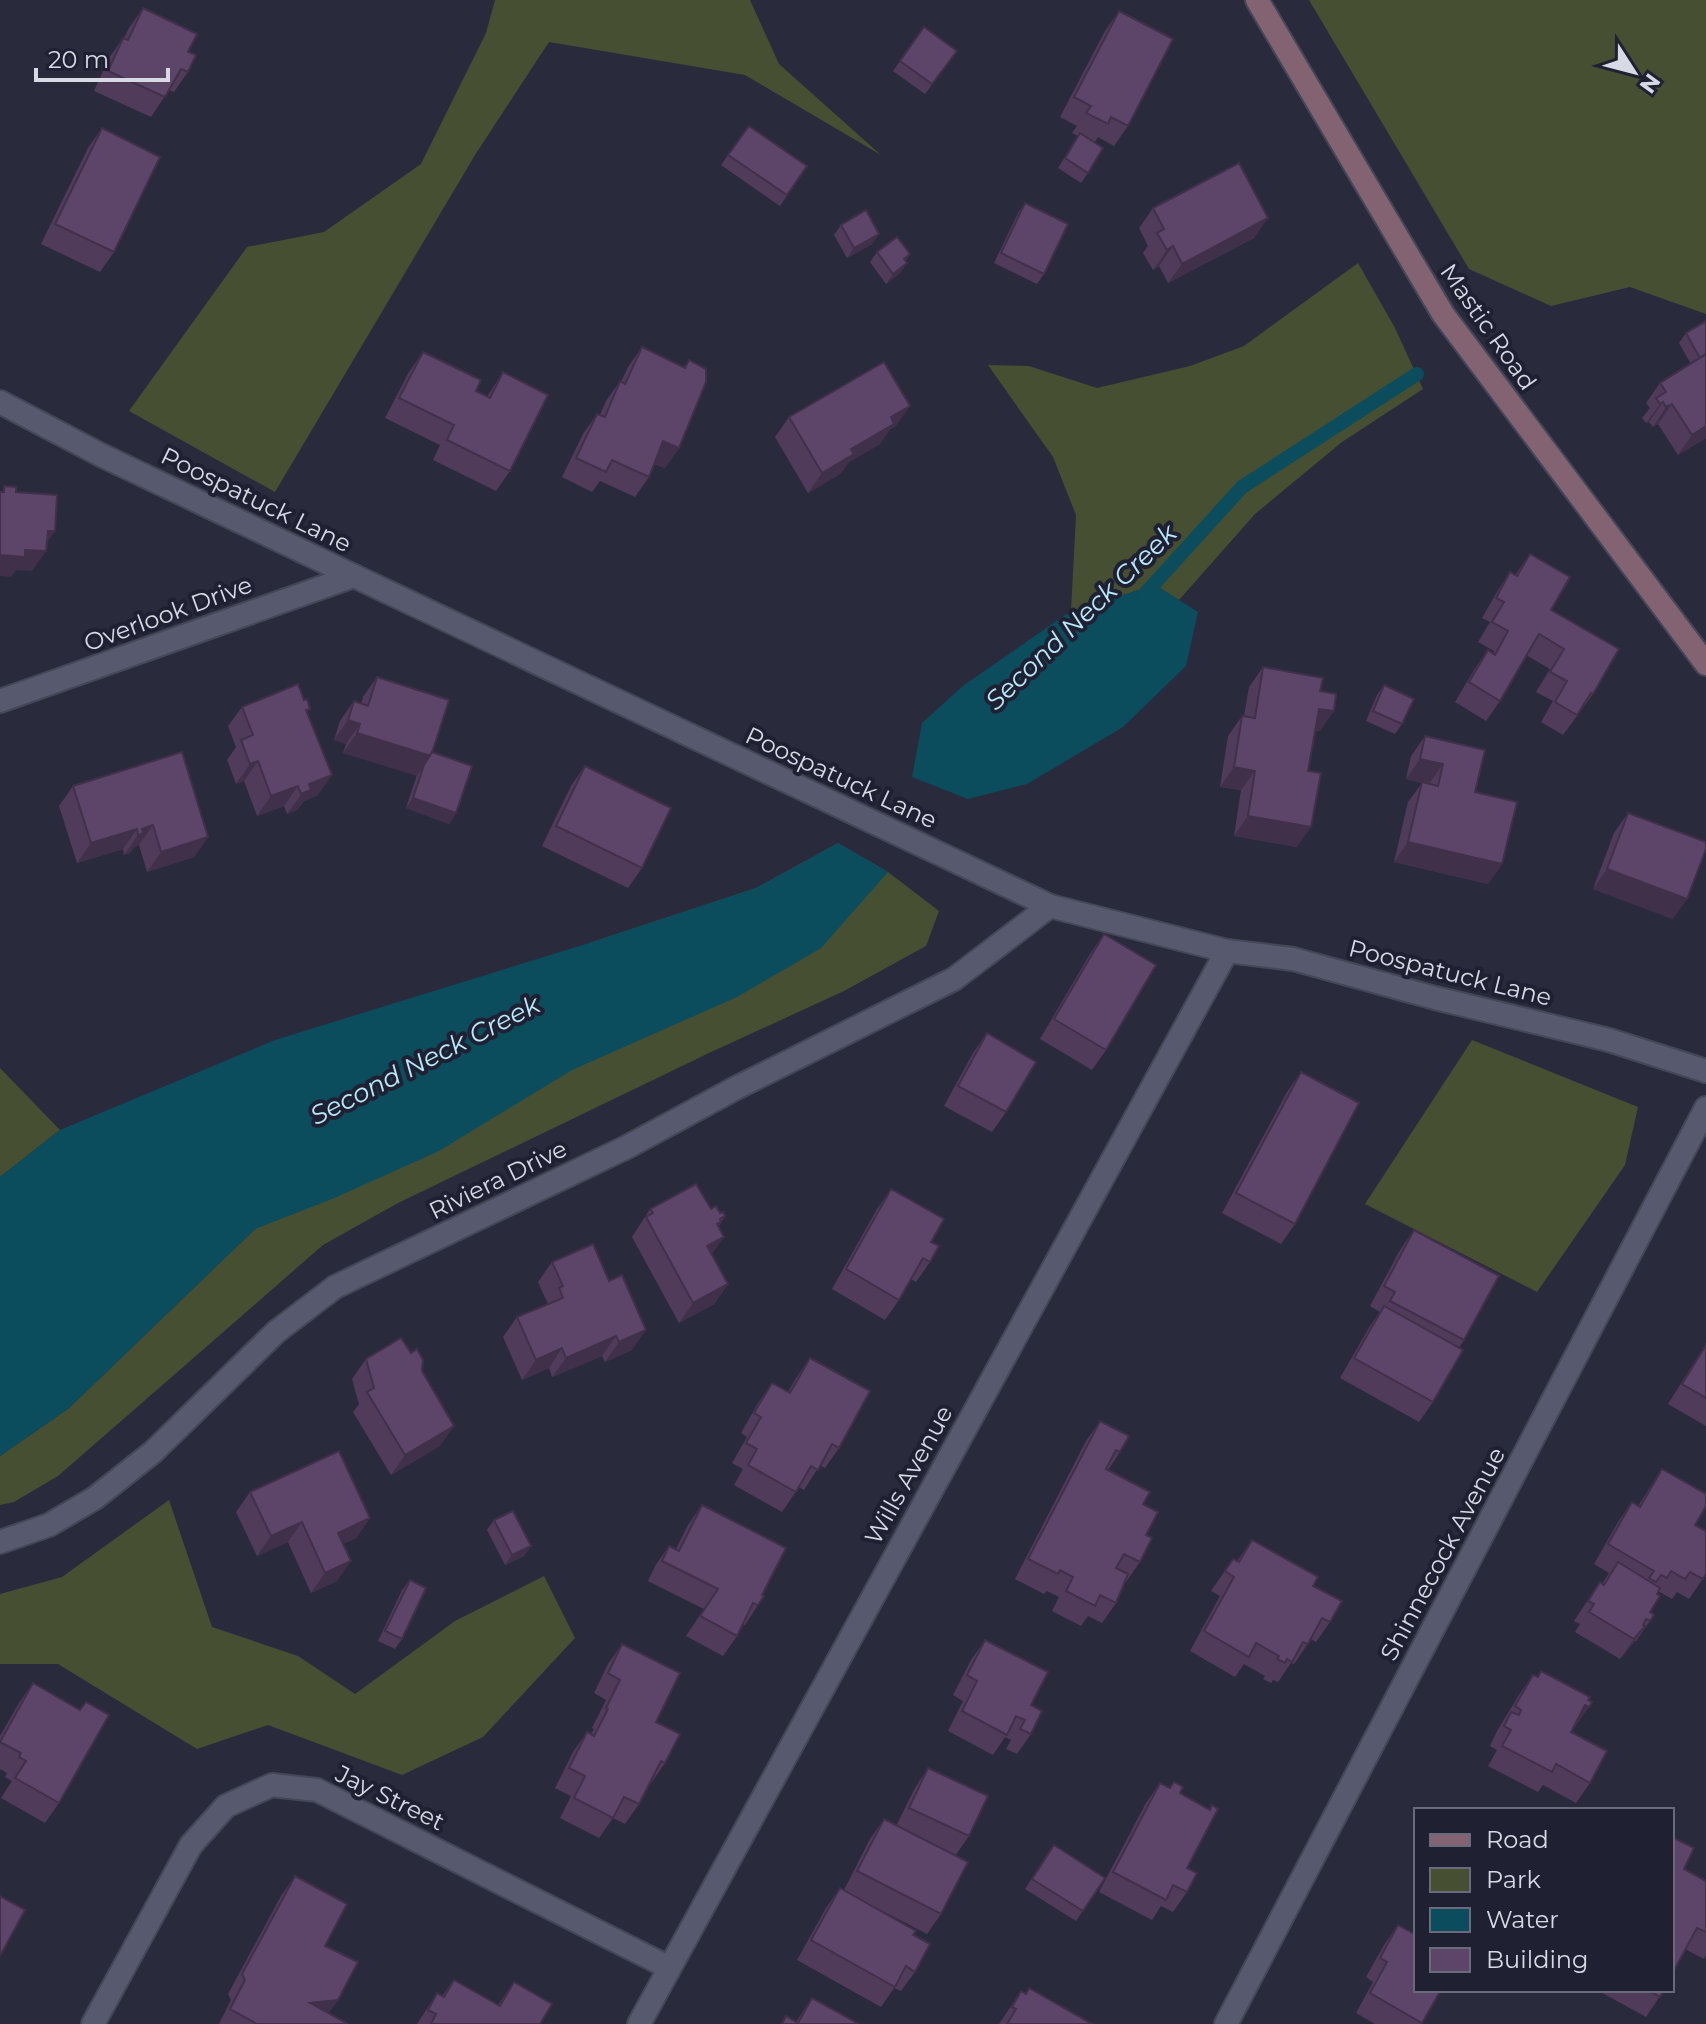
<svg xmlns="http://www.w3.org/2000/svg" width="1706" height="2024" font-family="Montserrat,sans-serif">
  <rect width="100%" height="100%" fill="#292b3d"/>
  <g fill="#464f32">
    <polygon points="495,0 750,0 779,64 881,155 745,75 549,42 475,155 275,492 129,411 247,247 324,232 421,164 486,33"/>
    <polygon points="1309,0 1706,0 1706,314 1630,287 1551,306 1469,269"/>
    <polygon points="1358,263 1395,328 1423,389 1342,442 1255,514 1179,600 1155,585 1071,611 1076,515 1053,457 988,365 1029,366 1097,388 1190,366 1244,346"/>
    <polygon points="838,843 888,872 939,911 926,946 844,991 709,1053 398,1203 323,1245 58,1476 14,1502 0,1505 0,1456 69,1408 255,1229 589,943 756,888"/>
    <polygon points="1472,1040 1638,1107 1625,1165 1537,1292 1365,1204"/>
    <polygon points="0,1068 60,1130 0,1177"/>
    <polygon points="169,1500 212,1627 298,1656 355,1694 455,1621 544,1576 575,1638 483,1737 402,1775 268,1725 197,1749 58,1664 0,1664 0,1594 62,1577"/>
  </g>
  <g fill="#0b4c5d">
    <polygon points="1155,585 1198,612 1186,666 1123,727 1027,784 968,799 912,777 922,723 964,685 1071,611"/>
    <polygon points="838,843 888,872 821,948 737,997 572,1070 439,1151 332,1199 255,1229 69,1408 0,1456 0,1177 60,1130 275,1040 589,943 756,888"/>
  </g>
  <g fill="none" stroke-linecap="round" stroke-linejoin="round">
    <polyline stroke="#0b4c5d" stroke-width="14" points="1143,596 1242,487 1417,374"/>
    <g stroke="#454656" stroke-width="26">
      <g id="minor">
        <polyline points="0,402 101,455 354,576 1050,906 1227,951 1293,959 1435,998 1609,1040 1706,1071"/>
        <polyline points="0,701 354,576"/>
        <polyline points="0,1542 49,1525 95,1498 153,1452 276,1332 335,1287 627,1147 736,1088 954,979 1050,906"/>
        <polyline points="93,2024 191,1845 226,1806 272,1785 317,1790 668,1967"/>
        <polyline points="639,2024 1227,951"/>
        <polyline points="1226,2024 1706,1108"/>
      </g>
    </g>
    <g stroke="#454656" stroke-width="26">
      <polyline id="secondary" points="1257,0 1443,314 1706,664"/>
    </g>
    <use href="#minor" stroke="#575a6e" stroke-width="22"/>
    <use href="#secondary" stroke="#836271" stroke-width="22"/>
  </g>
  <g fill="#503b5b">
    <polygon points="143,8 188,52 188,72 174,92 169,90 151,117 94,91 109,58 123,38 124,38 129,28"/>
    <polygon points="1119,11 1128,126 1114,146 1098,137 1095,142 1088,173 1081,183 1058,168 1078,136 1072,133 1077,126 1060,117 1105,31"/>
    <polygon points="924,27 957,51 925,94 893,71"/>
    <polygon points="749,126 807,166 780,206 721,165"/>
    <polygon points="102,128 114,252 100,272 41,244 88,148"/>
    <polygon points="1025,203 1044,274 1037,284 994,263 1018,213"/>
    <polygon points="1153,208 1254,238 1168,283 1159,266 1153,270 1143,253 1148,246 1139,228"/>
    <polygon points="841,225 879,234 872,244 847,258 834,235"/>
    <polygon points="877,252 910,254 905,261 907,263 900,273 886,284 870,262"/>
    <polygon points="1706,321 1706,438 1678,455 1658,424 1653,427 1649,422 1646,423 1642,418 1650,408 1646,403 1660,383 1691,364 1679,343 1686,333"/>
    <polygon points="642,347 684,367 689,360 679,448 665,468 654,464 649,477 635,497 600,481 592,492 562,477 583,434 597,414 600,415 606,401 620,381 621,382 628,367"/>
    <polygon points="423,352 476,391 487,397 503,372 510,471 496,491 433,460 440,445 385,418 409,372"/>
    <polygon points="789,417 896,426 890,429 880,444 849,462 840,474 808,493 775,437"/>
    <polygon points="1530,554 1551,610 1593,694 1563,735 1541,722 1553,701 1536,692 1550,669 1526,655 1500,701 1486,721 1455,702 1474,670 1488,650 1493,654 1494,651 1478,642 1490,622 1482,618 1497,592 1510,572 1515,575"/>
    <polygon points="1263,667 1320,691 1320,731 1315,731 1308,771 1297,847 1234,836 1241,790 1220,787 1228,736 1242,716 1244,716 1249,687"/>
    <polygon points="377,677 432,752 456,813 449,824 406,808 417,775 343,753 346,744 334,740 340,721 354,701 361,704 363,697"/>
    <polygon points="1384,685 1402,724 1395,734 1366,721 1377,695"/>
    <polygon points="242,707 307,713 318,795 304,801 297,810 287,814 284,806 257,816 244,781 236,784 227,760 236,747 228,726"/>
    <polygon points="1425,736 1502,864 1488,884 1394,862 1408,802 1422,783 1406,779 1411,756"/>
    <polygon points="585,766 642,868 628,888 542,846 571,786"/>
    <polygon points="73,786 208,837 194,857 147,872 139,845 134,847 130,853 124,855 123,849 77,863 59,806"/>
    <polygon points="1628,813 1673,919 1593,889 1614,833"/>
    <polygon points="1104,934 1106,1050 1092,1070 1040,1039 1090,954"/>
    <polygon points="987,1033 1006,1112 992,1132 944,1106 973,1053"/>
    <polygon points="1301,1072 1295,1224 1281,1244 1222,1213 1287,1092"/>
    <polygon points="891,1189 931,1242 930,1262 916,1282 911,1279 899,1300 885,1320 832,1289 877,1209"/>
    <polygon points="650,1209 711,1209 725,1216 718,1227 712,1254 728,1284 714,1304 679,1323 632,1237"/>
    <polygon points="1414,1230 1464,1340 1459,1348 1433,1402 1419,1422 1340,1378 1370,1326 1380,1312 1370,1306 1400,1250"/>
    <polygon points="552,1262 632,1350 605,1362 602,1356 552,1377 549,1368 522,1380 503,1337 517,1317 548,1304 538,1282"/>
    <polygon points="1706,1344 1706,1426 1668,1404"/>
    <polygon points="810,1358 839,1448 825,1468 820,1465 804,1490 799,1487 782,1512 734,1485 743,1469 732,1463 747,1437 741,1433 758,1403 772,1383 788,1392 796,1378"/>
    <polygon points="366,1359 422,1371 440,1446 391,1475 353,1412 359,1404 352,1379"/>
    <polygon points="1100,1421 1120,1452 1108,1470 1143,1504 1146,1535 1140,1562 1126,1582 1125,1581 1116,1603 1102,1623 1088,1616 1081,1626 1052,1611 1059,1597 1047,1591 1044,1594 1015,1579 1086,1441"/>
    <polygon points="1662,1469 1695,1525 1706,1574 1689,1599 1677,1592 1672,1599 1658,1591 1650,1612 1650,1621 1636,1641 1635,1641 1620,1659 1575,1632 1580,1624 1574,1621 1600,1582 1602,1584 1609,1573 1594,1564 1618,1522 1632,1502 1638,1506"/>
    <polygon points="250,1492 370,1518 356,1538 343,1544 337,1581 311,1593 288,1542 257,1556 236,1512"/>
    <polygon points="702,1505 762,1595 758,1605 745,1625 742,1624 737,1636 723,1656 686,1636 704,1609 648,1581 655,1566 669,1546 676,1549 688,1525"/>
    <polygon points="494,1520 531,1546 524,1556 505,1565 487,1530"/>
    <polygon points="1252,1540 1313,1586 1330,1622 1316,1642 1311,1639 1294,1664 1291,1663 1278,1682 1273,1680 1271,1683 1263,1679 1265,1676 1244,1664 1235,1677 1190,1651 1220,1596 1211,1591 1233,1559 1237,1561"/>
    <polygon points="410,1580 402,1639 395,1649 378,1641 402,1590"/>
    <polygon points="985,1640 1031,1705 1031,1734 1017,1754 1006,1749 1011,1740 1005,1737 993,1755 948,1731 963,1701 953,1695 971,1660"/>
    <polygon points="622,1644 656,1722 665,1763 651,1783 650,1783 639,1804 625,1824 613,1818 599,1838 560,1818 571,1796 555,1788 573,1752 587,1732 591,1734 594,1729 592,1728 606,1700 594,1693 608,1664"/>
    <polygon points="1533,1675 1575,1727 1574,1726 1571,1732 1590,1783 1576,1803 1543,1785 1538,1792 1488,1766 1497,1750 1490,1746 1497,1731 1519,1695"/>
    <polygon points="33,1683 59,1803 45,1823 1,1798 12,1781 5,1777 7,1773 0,1769 0,1736 19,1703"/>
    <polygon points="928,1768 969,1836 955,1856 941,1914 927,1934 875,1907 913,1935 915,1972 901,1991 894,1988 881,2007 797,1960 826,1908 840,1888 844,1890 870,1839 884,1819 896,1826 915,1788"/>
    <polygon points="1160,1783 1180,1793 1187,1868 1187,1892 1173,1912 1161,1906 1152,1920 1099,1892 1146,1803"/>
    <polygon points="1054,1845 1105,1878 1076,1921 1025,1889"/>
    <polygon points="1684,1869 1706,1881 1706,1955 1704,1959 1685,1949"/>
    <polygon points="295,1876 325,1946 338,2000 328,2013 348,2024 219,2024 231,2000 228,1994 281,1896"/>
    <polygon points="1398,1925 1441,1990 1421,2024 1375,2024 1356,2013 1373,1982 1366,1977 1384,1945"/>
    <polygon points="454,1980 498,2005 514,1982 540,2024 417,2024 437,1993 442,1996"/>
    <polygon points="1597,1990 1664,1990 1646,2017"/>
    <polygon points="1021,1991 1092,2024 999,2024"/>
    <polygon points="812,1998 859,2024 781,2024 786,2016 796,2022"/>
  </g>
  <g fill="#41304a">
    <polygon points="1268,218 1254,238 1168,283 1182,264"/>
    <polygon points="879,234 872,244 847,258 854,248"/>
    <polygon points="1173,246 1159,266 1153,270 1167,250"/>
    <polygon points="907,263 900,273 886,284 893,274"/>
    <polygon points="1663,402 1649,422 1646,423 1660,404"/>
    <polygon points="1672,404 1658,424 1653,427 1666,407"/>
    <polygon points="910,406 896,426 890,429 880,444 849,462 840,474 808,493 822,473 891,417"/>
    <polygon points="1706,426 1706,438 1678,455 1692,435"/>
    <polygon points="663,441 679,448 665,468 649,461"/>
    <polygon points="48,531 55,531 41,551 46,551 32,571 16,570 11,577 0,576 0,555 25,550"/>
    <polygon points="1319,709 1334,711 1320,731 1305,729"/>
    <polygon points="348,720 360,724 346,744 334,740"/>
    <polygon points="357,733 431,756 417,776 343,753"/>
    <polygon points="1420,759 1443,764 1429,784 1406,779"/>
    <polygon points="258,761 244,781 236,784 250,764"/>
    <polygon points="1234,767 1255,771 1241,790 1220,787"/>
    <polygon points="332,775 318,795 304,801 297,810 287,814 309,784"/>
    <polygon points="298,786 284,806 257,816 271,796"/>
    <polygon points="413,798 456,813 449,824 406,808"/>
    <polygon points="1248,816 1311,827 1297,847 1234,836"/>
    <polygon points="153,825 139,845 134,847 130,853 124,855 142,829"/>
    <polygon points="137,829 123,849 77,863 91,843"/>
    <polygon points="208,837 194,857 147,872 161,852"/>
    <polygon points="1408,842 1502,864 1488,884 1394,862"/>
    <polygon points="1607,869 1687,899 1673,919 1593,889"/>
    <polygon points="724,1237 710,1257 707,1246"/>
    <polygon points="728,1284 714,1304 679,1323 693,1303"/>
    <polygon points="646,1330 632,1350 605,1362 619,1342"/>
    <polygon points="616,1336 602,1356 552,1377 566,1358"/>
    <polygon points="562,1348 549,1368 522,1380 536,1360"/>
    <polygon points="454,1426 440,1446 391,1475 405,1455"/>
    <polygon points="370,1518 356,1538 324,1553 338,1533"/>
    <polygon points="302,1522 288,1542 257,1556 271,1536"/>
    <polygon points="531,1546 524,1556 505,1565 512,1555"/>
    <polygon points="351,1561 337,1581 311,1593 325,1573"/>
    <polygon points="1645,1626 1631,1646 1620,1659 1634,1639"/>
    <polygon points="1585,1705 1589,1707 1575,1727 1571,1725"/>
    <polygon points="338,2000 324,2020 310,2003"/>
  </g>
  <g fill="#5d456a" stroke="#41304a" stroke-width="2">
    <polygon points="143,8 197,34 188,52 196,55 188,72 181,69 165,97 108,71 123,38 128,40"/>
    <polygon points="1119,11 1173,39 1128,126 1111,117 1108,124 1086,113 1091,106 1074,97"/>
    <polygon points="924,27 957,51 932,84 900,61"/>
    <polygon points="749,126 807,166 787,195 728,155"/>
    <polygon points="102,128 160,157 114,252 55,224"/>
    <polygon points="1080,133 1103,148 1088,173 1065,158"/>
    <polygon points="1239,163 1268,218 1182,264 1173,246 1167,250 1157,233 1164,229 1153,208"/>
    <polygon points="1025,203 1068,224 1044,274 1001,253"/>
    <polygon points="866,210 879,234 854,248 841,225"/>
    <polygon points="897,237 910,254 904,259 907,263 893,274 877,252"/>
    <polygon points="1706,321 1706,354 1700,358 1686,333"/>
    <polygon points="642,347 685,368 689,360 706,369 706,382 679,448 663,441 649,477 612,460 606,472 576,458 597,414 605,417 620,381 625,384"/>
    <polygon points="423,352 481,380 476,391 490,398 503,372 548,395 510,471 447,440 454,425 399,398"/>
    <polygon points="1706,354 1706,426 1692,435 1672,404 1666,407 1663,402 1660,404 1656,398 1666,392 1660,383"/>
    <polygon points="884,362 910,406 891,417 894,424 851,449 854,454 822,473 789,417"/>
    <polygon points="4,486 16,487 16,492 57,495 55,531 48,531 46,551 25,550 25,557 0,555 0,492 4,492"/>
    <polygon points="1530,554 1570,577 1551,610 1619,649 1593,694 1591,693 1577,715 1555,702 1567,681 1550,672 1564,649 1539,634 1500,701 1469,682 1488,650 1495,655 1508,631 1492,622 1504,602 1496,598 1510,572 1517,576"/>
    <polygon points="1263,667 1323,678 1320,691 1336,694 1334,711 1319,709 1308,771 1321,773 1311,827 1248,816 1255,771 1234,767 1242,716 1255,718"/>
    <polygon points="377,677 449,700 431,756 357,733 360,724 348,720 354,701 368,706"/>
    <polygon points="298,684 304,700 307,699 310,709 306,710 332,775 309,784 311,790 301,794 298,786 271,796 258,761 250,764 241,740 253,735 242,707"/>
    <polygon points="1384,685 1414,699 1402,724 1373,711"/>
    <polygon points="1425,736 1485,750 1475,792 1517,802 1502,864 1408,842 1422,782 1438,786 1443,764 1420,759"/>
    <polygon points="182,752 208,837 161,852 153,825 142,829 144,833 138,835 137,829 91,843 73,786"/>
    <polygon points="432,752 472,766 456,813 413,798 424,765"/>
    <polygon points="585,766 671,808 642,868 556,826"/>
    <polygon points="1628,813 1706,842 1706,849 1687,899 1607,869"/>
    <polygon points="1104,934 1156,965 1106,1050 1054,1019"/>
    <polygon points="987,1033 1036,1062 1006,1112 958,1086"/>
    <polygon points="1301,1072 1359,1103 1295,1224 1236,1193"/>
    <polygon points="696,1184 711,1209 716,1206 720,1213 723,1212 725,1216 720,1219 721,1222 717,1224 724,1237 707,1246 728,1284 693,1303 646,1217 653,1213 650,1209"/>
    <polygon points="891,1189 944,1219 931,1242 939,1246 930,1262 923,1258 899,1300 846,1269"/>
    <polygon points="1414,1230 1499,1276 1464,1340 1390,1301 1395,1292 1384,1286"/>
    <polygon points="593,1244 609,1281 622,1275 646,1330 619,1342 616,1336 566,1358 562,1348 536,1360 517,1317 563,1298 559,1288 563,1286 552,1262"/>
    <polygon points="1384,1306 1463,1350 1433,1402 1354,1358"/>
    <polygon points="401,1338 411,1353 417,1349 423,1360 422,1371 454,1426 405,1455 367,1392 374,1388 366,1359"/>
    <polygon points="1706,1345 1706,1398 1682,1384"/>
    <polygon points="810,1358 870,1391 839,1448 832,1444 818,1470 811,1466 796,1492 748,1465 757,1449 746,1443 761,1417 754,1413 772,1383 790,1393"/>
    <polygon points="1100,1421 1129,1436 1120,1452 1116,1450 1106,1469 1150,1492 1143,1504 1158,1512 1146,1535 1152,1538 1140,1562 1124,1554 1116,1568 1128,1574 1116,1603 1100,1595 1095,1606 1066,1591 1073,1577 1060,1570 1058,1574 1028,1559"/>
    <polygon points="339,1451 370,1518 338,1533 351,1561 325,1573 302,1522 271,1536 250,1492"/>
    <polygon points="1662,1469 1706,1494 1706,1506 1695,1525 1706,1531 1706,1574 1703,1579 1690,1572 1685,1579 1671,1571 1667,1578 1661,1575 1656,1582 1649,1578 1654,1571 1608,1544 1632,1502 1640,1507"/>
    <polygon points="702,1505 786,1548 762,1595 764,1596 758,1605 753,1603 737,1636 700,1616 718,1589 662,1561 669,1546 679,1551"/>
    <polygon points="513,1511 531,1546 512,1555 494,1520"/>
    <polygon points="1252,1540 1318,1577 1313,1586 1342,1601 1330,1622 1322,1618 1308,1644 1303,1642 1292,1662 1287,1659 1285,1663 1277,1659 1279,1656 1256,1643 1249,1657 1204,1631 1234,1577 1225,1571 1233,1559 1239,1562"/>
    <polygon points="1618,1562 1660,1588 1657,1594 1660,1596 1650,1612 1654,1615 1650,1621 1646,1619 1643,1625 1645,1626 1634,1639 1589,1612 1594,1604 1588,1601 1600,1582 1604,1585"/>
    <polygon points="410,1580 426,1588 402,1639 385,1631"/>
    <polygon points="985,1640 1048,1672 1031,1705 1042,1711 1031,1734 1020,1729 1025,1720 1016,1716 1007,1735 962,1711 977,1681 967,1675"/>
    <polygon points="622,1644 680,1673 656,1722 680,1734 665,1763 661,1761 639,1804 624,1797 613,1818 574,1798 585,1776 569,1768 587,1732 594,1736 608,1709 606,1708 620,1680 608,1673"/>
    <polygon points="1541,1671 1590,1697 1588,1700 1592,1702 1589,1707 1585,1705 1571,1732 1607,1751 1590,1783 1556,1764 1552,1772 1502,1746 1511,1730 1504,1726 1511,1712 1519,1715 1521,1710 1515,1706 1533,1675 1538,1677"/>
    <polygon points="33,1683 80,1710 86,1702 109,1715 59,1803 15,1778 26,1761 19,1757 21,1753 0,1742"/>
    <polygon points="928,1768 988,1796 969,1836 909,1808"/>
    <polygon points="1174,1782 1183,1787 1180,1793 1210,1810 1212,1805 1218,1809 1187,1868 1197,1873 1187,1892 1173,1885 1166,1900 1113,1872 1160,1783 1170,1788"/>
    <polygon points="884,1819 968,1862 941,1914 857,1871"/>
    <polygon points="1672,1837 1694,1848 1684,1869 1706,1881 1706,1932 1697,1928 1672,1974"/>
    <polygon points="1054,1845 1105,1878 1083,1911 1032,1879"/>
    <polygon points="295,1876 347,1904 325,1946 358,1962 338,2000 310,2003 348,2024 257,2024 230,2009 245,1980 242,1974"/>
    <polygon points="840,1888 916,1931 913,1935 930,1944 915,1972 906,1966 895,1987 811,1940"/>
    <polygon points="0,1896 25,1910 0,1956"/>
    <polygon points="1398,1925 1416,1935 1416,1990 1441,1990 1422,2023 1370,1993 1387,1962 1380,1958"/>
    <polygon points="454,1980 500,2006 514,1982 552,2004 540,2024 431,2024 436,2014 428,2010 437,1993 444,1997"/>
    <polygon points="1029,1988 1092,2024 1007,2024 1016,2009 1012,2007 1021,1991 1026,1994"/>
    <polygon points="1647,1990 1664,1990 1660,1997"/>
    <polygon points="812,1998 859,2024 782,2024 786,2016 798,2023"/>
  </g>
  <g text-anchor="middle" stroke-width="8" stroke-linejoin="round" paint-order="stroke">
    <g font-size="24" fill="#d7d9e5" stroke="#1f2133">
      <text transform="translate(1488 327) rotate(55)" y="8">Mastic Road</text>
      <text transform="translate(256 500) rotate(26)" y="8">Poospatuck Lane</text>
      <text transform="translate(168 614) rotate(-20)" y="8">Overlook Drive</text>
      <text transform="translate(841 778) rotate(25)" y="8">Poospatuck Lane</text>
      <text transform="translate(1450 973) rotate(14)" y="8">Poospatuck Lane</text>
      <text transform="translate(498 1180) rotate(-26)" y="8">Riviera Drive</text>
      <text transform="translate(909 1475) rotate(-61)" y="8">Wills Avenue</text>
      <text transform="translate(1443 1554) rotate(-62)" y="8">Shinnecock Avenue</text>
      <text transform="translate(390 1798) rotate(26)" y="8">Jay Street</text>
    </g>
    <g font-size="26" font-style="italic" fill="#b7eafc" stroke="#1f2133">
      <text transform="translate(1081 617) rotate(-44)" y="9">Second Neck Creek</text>
      <text transform="translate(425 1060) rotate(-27)" y="9">Second Neck Creek</text>
    </g>
  </g>
  <rect x="1414" y="1808" width="260" height="184" fill="#1f2133" stroke="#696b7a" stroke-width="2"/>
  <rect x="1430" y="1834" width="40" height="12" fill="#836271" stroke="#696b7a" stroke-width="2"/>
  <text x="1486" y="1848" font-size="24" fill="#d7d9e5">Road</text>
  <rect x="1430" y="1868" width="40" height="24" fill="#464f32" stroke="#696b7a" stroke-width="2"/>
  <text x="1486" y="1888" font-size="24" fill="#d7d9e5">Park</text>
  <rect x="1430" y="1908" width="40" height="24" fill="#0b4c5d" stroke="#696b7a" stroke-width="2"/>
  <text x="1486" y="1928" font-size="24" fill="#d7d9e5">Water</text>
  <rect x="1430" y="1948" width="40" height="24" fill="#5d456a" stroke="#696b7a" stroke-width="2"/>
  <text x="1486" y="1968" font-size="24" fill="#d7d9e5">Building</text>
  <g transform="translate(1634 72) rotate(126)" stroke="#1f2133" stroke-width="6" paint-order="stroke">
  <path d="M0-6L14 30L0 20L-14 30Z" fill="#d7d9e5"/>
  <text y="-12" font-size="22" font-weight="bold" text-anchor="middle" fill="#d7d9e5">N</text>
  </g>
  <path d="M36 68v12h132v-12" fill="none" stroke="#d7d9e5" stroke-width="4"/>
  <text x="48" y="68" font-size="24" fill="#d7d9e5" stroke="#1f2133" stroke-width="6" paint-order="stroke">20 m</text>
</svg>
